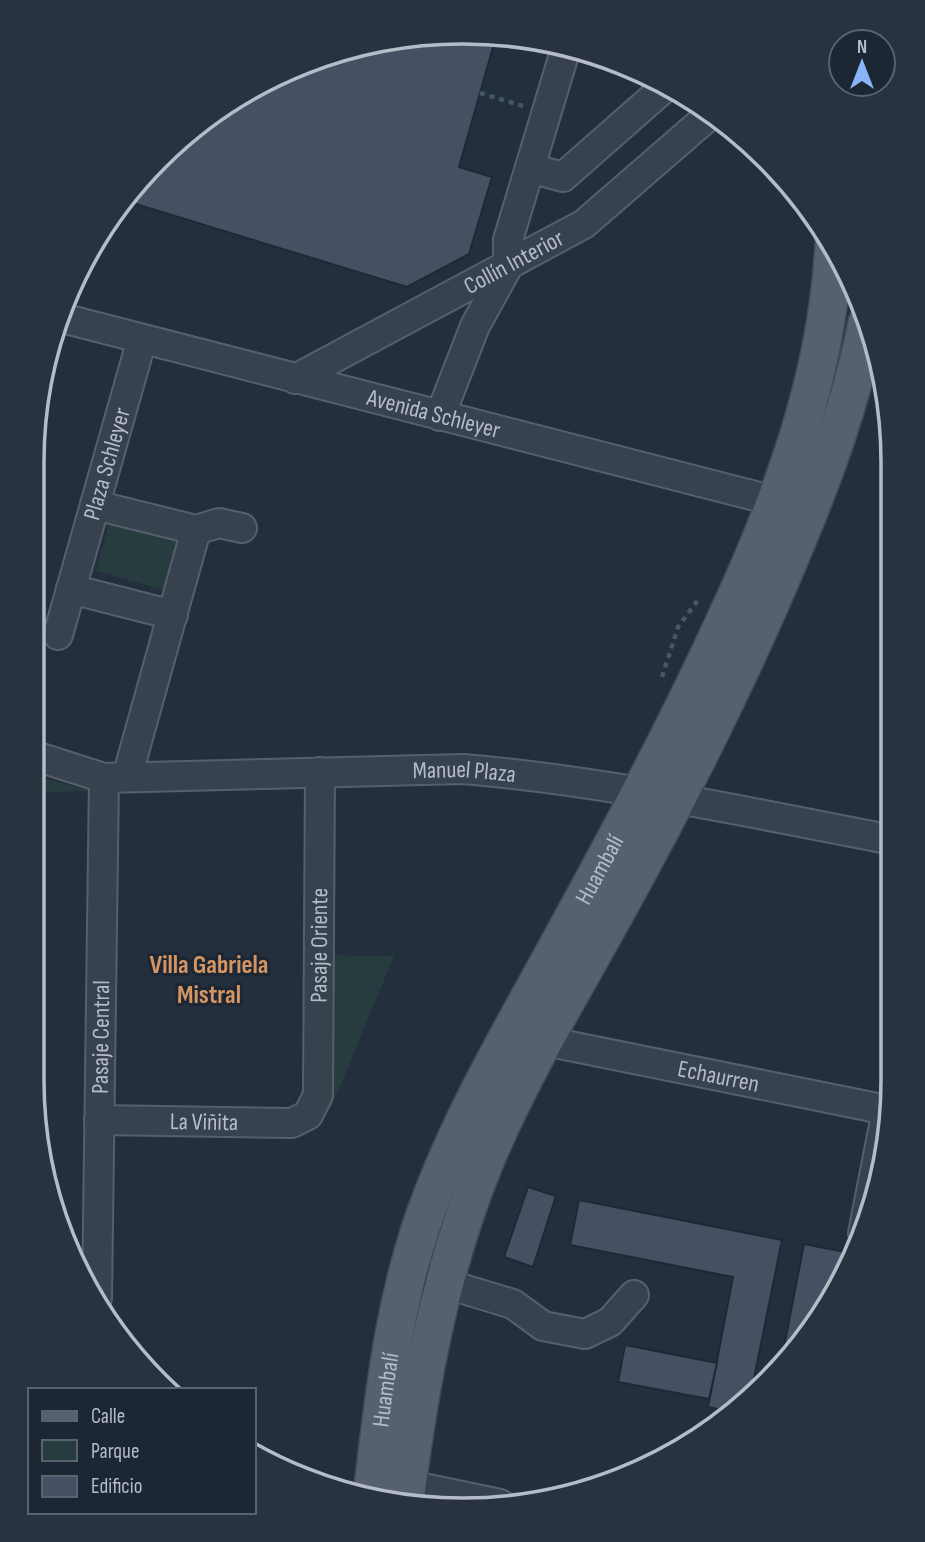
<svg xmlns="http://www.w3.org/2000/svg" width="925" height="1542" font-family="'Sofia Sans Condensed',sans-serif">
  <rect width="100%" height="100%" fill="#242f3e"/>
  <g fill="#263c3f">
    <polygon points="110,519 186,540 171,592 96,571"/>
    <polygon points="32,775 91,791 32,792"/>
    <polygon points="331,955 394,956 329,1113"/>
  </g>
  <g fill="#455162" stroke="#1f2835" stroke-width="2">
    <polygon points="379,40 495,40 459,167 492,177 469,254 407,287 126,201 223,104"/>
    <polygon points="528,1187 556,1196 533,1267 504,1257"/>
    <polygon points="579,1200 782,1240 751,1393 734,1412 708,1407 733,1277 570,1245"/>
    <polygon points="804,1244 845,1252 840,1281 821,1319 781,1362"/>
    <polygon points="625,1345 717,1363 709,1399 618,1382"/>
  </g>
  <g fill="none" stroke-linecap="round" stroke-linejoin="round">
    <g stroke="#565f6c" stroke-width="32">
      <g id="minor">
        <polyline points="530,168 563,177 664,88"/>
        <path id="s1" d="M58 317 794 506"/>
        <path id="s2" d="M295 379 584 224 712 113"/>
        <polyline points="440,416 475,326 508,266 508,240 566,48"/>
        <polyline points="95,505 196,530 219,523 242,528"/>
        <polyline points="71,589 173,615"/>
        <path id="s3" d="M58 635 142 339"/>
        <path id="s4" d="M32 755 104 778 463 769C608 781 750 813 893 840"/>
        <polyline points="127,777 196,530"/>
        <path id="s5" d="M545 1041 892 1111"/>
        <path id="s6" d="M99 1120 292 1123 308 1115 318 1095 320 772"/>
        <polyline points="863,1233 887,1110"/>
        <polyline points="407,1272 513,1304 543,1326 585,1334 610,1322 634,1295"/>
        <path id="s7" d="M97 1298 104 778"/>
        <polyline points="390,1481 500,1504"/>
      </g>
    </g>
    <g stroke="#414a57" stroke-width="40">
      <g id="major">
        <path id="s8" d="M372 1496C384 1393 395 1288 434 1191 465 1111 508 1037 549 962 610 851 670 740 723 625 780 503 827 380 834 244"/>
        <path d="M405 1501C420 1383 440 1270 486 1159 522 1073 572 992 617 910 674 807 727 703 774 595 813 505 848 419 867 323"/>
      </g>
    </g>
    <g stroke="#44595c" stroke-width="4.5" stroke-dasharray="5 5" stroke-linecap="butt">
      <polyline points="480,93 523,106"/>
      <polyline points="662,677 678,627 698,600"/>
    </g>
    <use href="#minor" stroke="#38414e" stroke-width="28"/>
    <use href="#major" stroke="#56606e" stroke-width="37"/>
  </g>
  <g text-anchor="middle" stroke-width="6" stroke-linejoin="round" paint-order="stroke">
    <g font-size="24" fill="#b4bcc9" stroke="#1d2633">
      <text dy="8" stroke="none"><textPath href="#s2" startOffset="248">Collín Interior</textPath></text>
      <text dy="8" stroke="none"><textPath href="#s1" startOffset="388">Avenida Schleyer</textPath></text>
      <text dy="8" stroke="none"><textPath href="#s3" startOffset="178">Plaza Schleyer</textPath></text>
      <text dy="8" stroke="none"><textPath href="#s4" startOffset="436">Manuel Plaza</textPath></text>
      <text dy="8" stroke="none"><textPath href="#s8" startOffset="674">Huambalí</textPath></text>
      <text dy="8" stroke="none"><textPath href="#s6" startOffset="383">Pasaje Oriente</textPath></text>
      <text dy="8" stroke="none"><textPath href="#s7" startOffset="261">Pasaje Central</textPath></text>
      <text dy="8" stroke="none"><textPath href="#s5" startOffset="177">Echaurren</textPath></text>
      <text dy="8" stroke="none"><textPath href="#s6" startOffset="105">La Viñita</textPath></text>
      <text dy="8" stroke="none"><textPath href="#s8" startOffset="107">Huambalí</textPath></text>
    </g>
    <g font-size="26" font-weight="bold" fill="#d59563" stroke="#1d2633">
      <text x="209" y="973">Villa Gabriela<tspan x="209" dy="30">Mistral</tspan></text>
    </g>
  </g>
  <path d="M0 0H925V1542H0ZM462 44H463A418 418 0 0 1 881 462V1080A418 418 0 0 1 463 1498H462A418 418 0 0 1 44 1080V462A418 418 0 0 1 462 44Z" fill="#29323f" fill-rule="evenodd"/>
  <path fill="none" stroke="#b4bcc9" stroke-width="3.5" d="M462 44H463A418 418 0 0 1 881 462V1080A418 418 0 0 1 463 1498H462A418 418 0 0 1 44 1080V462A418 418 0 0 1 462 44Z"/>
  <rect x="28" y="1388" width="228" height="126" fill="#1d2633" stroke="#59626f" stroke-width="2"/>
  <rect x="42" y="1411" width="35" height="10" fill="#56606e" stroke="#59626f" stroke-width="2"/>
  <text x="91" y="1423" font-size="21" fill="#b4bcc9">Calle</text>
  <rect x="42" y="1440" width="35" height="21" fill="#263c3f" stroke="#59626f" stroke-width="2"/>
  <text x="91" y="1458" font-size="21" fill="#b4bcc9">Parque</text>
  <rect x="42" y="1476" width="35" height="21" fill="#455162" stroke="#59626f" stroke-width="2"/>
  <text x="91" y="1493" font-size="21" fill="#b4bcc9">Edificio</text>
  <g transform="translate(862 63)"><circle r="33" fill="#1d2633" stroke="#59626f" stroke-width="2"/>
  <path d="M0-5L12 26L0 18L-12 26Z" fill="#8ab4f8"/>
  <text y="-10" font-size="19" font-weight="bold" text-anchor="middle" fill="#b4bcc9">N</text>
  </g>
</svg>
